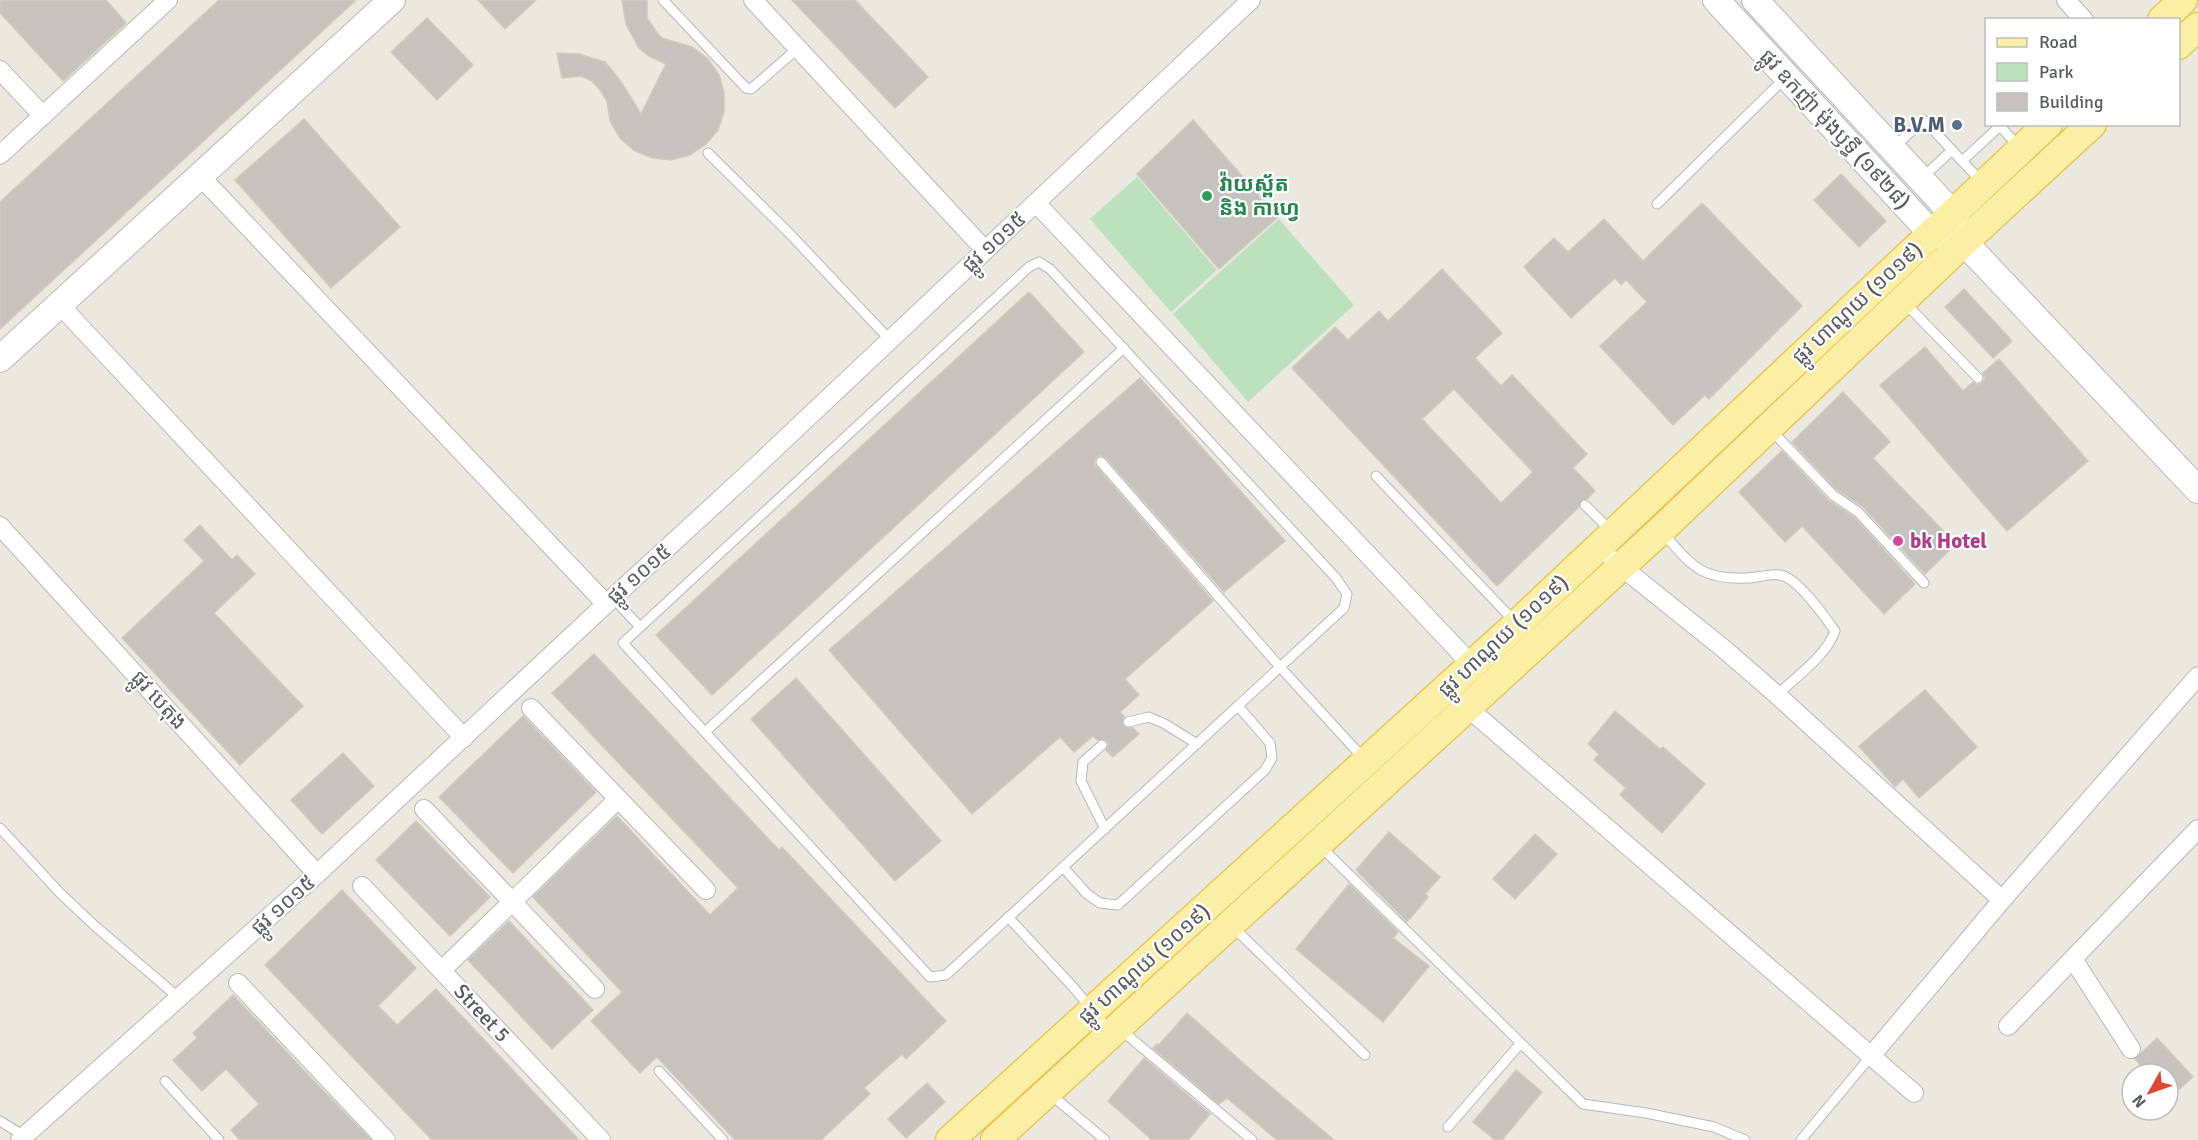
<svg xmlns="http://www.w3.org/2000/svg" width="2198" height="1140" font-family="Signika,'Noto Sans Khmer',sans-serif">
  <rect width="100%" height="100%" fill="#ebe9df"/>
  <g fill="#bde1be">
    <polygon points="1137,177 1217,270 1171,312 1090,219"/>
    <polygon points="1279,219 1354,305 1248,402 1173,314"/>
  </g>
  <g fill="#c6c2bd" stroke="#cfcabe" stroke-width="1.5" fill-rule="evenodd">
    <polygon points="0,0 106,0 126,23 63,81 0,13"/>
    <polygon points="219,0 356,0 0,329 0,202"/>
    <polygon points="478,0 536,0 505,29"/>
    <polygon points="622,0 647,0 647,18 658,34 662,38 692,47 708,59 719,75 724,93 724,112 718,130 706,144 690,155 671,160 653,158 635,151 620,138 610,121 607,101 600,90 592,81 581,76 562,78 557,53 579,54 605,62 620,80 641,114 666,64 649,56 639,48 626,24"/>
    <polygon points="792,0 855,0 928,77 895,108"/>
    <polygon points="427,18 473,65 437,100 391,52"/>
    <polygon points="304,119 400,227 331,288 235,180"/>
    <polygon points="1193,120 1278,217 1219,269 1137,174"/>
    <polygon points="1841,174 1886,221 1859,247 1814,200"/>
    <polygon points="1702,203 1802,306 1709,399 1705,395 1673,425 1600,346 1647,302 1626,280 1621,285 1615,278 1571,318 1524,267 1554,238 1568,252 1604,219 1643,261"/>
    <path d="M1442 269 1502 333 1475 358 1501 386 1512 375 1587 454 1573 468 1595 491 1587 499 1581 500 1579 507 1497 586 1292 368 1335 327 1348 340 1379 311 1388 321ZM1454 389 1533 472 1501 503 1422 419Z"/>
    <polygon points="1964,289 2012,341 1993,358 1945,307"/>
    <polygon points="1029,292 1084,352 712,695 656,635"/>
    <polygon points="1925,347 1963,391 1973,382 1977,385 1982,383 1985,379 1983,373 1999,359 2088,461 2007,531 1880,385"/>
    <polygon points="1140,378 1285,541 1224,592 1106,458 1100,455 1096,457 1094,463 1096,466 1213,601 1125,679 1139,695 1120,712 1124,717 1122,724 1126,728 1133,728 1139,734 1113,757 1106,750 1109,744 1105,739 1097,740 1093,736 1074,752 1060,737 972,814 829,650"/>
    <polygon points="1843,392 1890,442 1873,458 1956,544 1925,574 1863,507 1837,490 1792,442"/>
    <polygon points="1782,451 1828,500 1854,517 1915,584 1884,614 1802,526 1785,542 1739,492"/>
    <polygon points="200,525 232,560 237,555 255,574 214,613 303,706 240,765 122,638 204,561 184,540"/>
    <polygon points="594,654 779,850 782,847 946,1021 906,1059 902,1054 864,1088 870,1094 821,1140 735,1140 657,1057 640,1073 591,1021 622,992 533,897 617,816 710,915 738,888 552,693"/>
    <polygon points="796,678 941,841 895,881 751,719"/>
    <polygon points="1925,690 1977,747 1919,798 1903,779 1895,787 1859,746"/>
    <polygon points="1615,711 1660,749 1663,747 1705,784 1662,833 1620,795 1626,788 1594,760 1599,754 1588,744"/>
    <polygon points="523,716 596,792 513,873 439,797"/>
    <polygon points="343,753 374,786 322,834 291,800"/>
    <polygon points="416,821 490,897 450,936 376,860"/>
    <polygon points="1389,832 1440,877 1425,894 1428,897 1407,922 1356,870"/>
    <polygon points="1535,834 1557,854 1515,899 1493,879"/>
    <polygon points="1349,884 1398,932 1393,938 1429,966 1383,1022 1296,949"/>
    <polygon points="342,890 416,968 378,1006 397,1025 436,989 579,1140 432,1140 343,1047 265,965"/>
    <polygon points="509,921 593,1010 552,1049 468,960"/>
    <polygon points="233,995 312,1079 371,1140 240,1140 231,1130 259,1104 226,1069 202,1091 173,1060 197,1038 193,1033"/>
    <polygon points="1187,1013 1251,1070 1334,1140 1277,1140 1227,1098 1219,1104 1153,1048 1157,1044 1159,1045"/>
    <polygon points="2157,1038 2193,1077 2168,1099 2168,1074 2149,1074 2135,1059"/>
    <polygon points="1144,1058 1210,1114 1188,1140 1152,1140 1108,1101"/>
    <polygon points="1516,1070 1542,1092 1502,1140 1495,1140 1473,1122"/>
    <polygon points="927,1083 945,1102 906,1138 888,1119"/>
  </g>
  <g fill="none" stroke-linecap="round" stroke-linejoin="round">
    <g stroke="#b5b7bc" stroke-width="11">
      <g id="lane">
        <polyline points="663,0 746,88 751,89 798,48"/>
        <polyline points="1894,147 1924,120 1962,161 2000,126 2018,146"/>
        <polyline points="708,153 790,234 890,340"/>
        <polyline points="1962,161 1981,181"/>
        <polyline points="1921,179 1952,150"/>
        <polyline points="1657,204 1785,78"/>
        <polyline points="1904,302 1978,378"/>
        <polyline points="1770,429 1833,495 1858,512 1924,583"/>
        <polyline points="1101,462 1280,667 1344,608 1347,594 1336,578 1050,269 1039,262 1029,267 623,643 930,977 946,975 1280,667 1365,760"/>
        <polyline points="1376,476 1515,622"/>
        <polyline points="1585,505 1611,531"/>
        <path d="M1662 532C1692 565 1699 580 1747 578 1758 578 1770 573 1780 575 1797 577 1825 617 1835 631 1827 655 1796 677 1777 695"/>
        <polyline points="613,598 640,627"/>
        <polyline points="1128,722 1149,717 1165,724 1197,744"/>
        <polyline points="705,732 1124,348"/>
        <polyline points="1102,745 1083,762 1081,781 1105,829"/>
        <polyline points="0,828 60,893 95,926 179,998"/>
        <polyline points="1320,846 1583,1104 1646,1113 1714,1127 1745,1140"/>
        <polyline points="1063,867 1087,894 1100,903 1118,905 1265,770 1272,758 1270,743 1238,706"/>
        <polyline points="1008,917 1074,988 1110,1032"/>
        <polyline points="1233,927 1365,1055"/>
        <polyline points="1120,1029 1252,1140"/>
        <polyline points="659,1071 723,1140"/>
        <polyline points="165,1081 219,1140"/>
        <polyline points="1049,1093 1105,1140"/>
        <polyline points="0,1121 24,1136"/>
        <polyline points="1448,1127 1520,1044"/>
        <polyline points="1801,1140 1871,1056"/>
      </g>
    </g>
    <g stroke="#b5b7bc" stroke-width="20">
      <g id="street">
        <polyline points="753,0 985,250"/>
        <polyline points="2066,0 2084,20"/>
        <polyline points="0,70 43,116"/>
        <polyline points="0,155 168,0"/>
        <polyline points="200,176 606,604"/>
        <polyline points="1036,203 1472,665"/>
        <polyline points="59,304 464,738"/>
        <polyline points="0,526 317,874"/>
        <polyline points="1613,560 1724,649 1777,695 2002,900"/>
        <polyline points="531,708 706,890"/>
        <polyline points="1468,708 1914,1093"/>
        <polyline points="424,809 595,989"/>
        <polyline points="362,886 601,1140"/>
        <polyline points="2073,959 2131,1049"/>
        <polyline points="442,970 618,799"/>
        <polyline points="238,983 386,1140"/>
        <polyline points="2008,1026 2198,829"/>
        <polyline points="1871,1056 2002,900 2198,676"/>
        <polyline points="20,1140 317,874 606,604 751,471 1251,0"/>
      </g>
    </g>
    <g stroke="#b5b8be" stroke-width="28">
      <g id="secondary">
        <polyline points="1716,0 1931,233 1952,239"/>
        <polyline points="1755,0 1952,213 1964,242 2198,490"/>
        <polyline points="0,359 392,0"/>
      </g>
    </g>
    <g stroke="#e8c65b" stroke-width="31">
      <g id="primary">
        <polyline points="2162,20 2183,0"/>
        <polyline points="2178,45 2198,27"/>
        <polyline points="950,1140 1517,624 2048,124"/>
        <polyline points="995,1140 1661,530 1964,242 2092,124"/>
      </g>
    </g>
    <use href="#lane" stroke="#fff" stroke-width="9"/>
    <use href="#street" stroke="#fff" stroke-width="18"/>
    <use href="#secondary" stroke="#fff" stroke-width="26"/>
    <use href="#primary" stroke="#faefa5" stroke-width="28"/>
  </g>
  <circle fill="#5c6f8a" stroke="#fff" stroke-width="2" cx="1957" cy="125" r="6"/>
  <circle fill="#2e9e5b" stroke="#fff" stroke-width="2" cx="1207" cy="196" r="6"/>
  <circle fill="#d1479c" stroke="#fff" stroke-width="2" cx="1898" cy="541" r="6"/>
  <g text-anchor="middle" stroke-width="4.5" stroke-linejoin="round" paint-order="stroke">
    <g font-size="21" font-weight="bold" fill="#4e5e75" stroke="#fff" text-anchor="end">
      <text x="1945" y="132">B.V.M</text>
    </g>
    <g font-size="21" fill="#585b60" stroke="#fff">
      <text transform="translate(1835 129) rotate(47)" y="7">ផ្លូវ ឧកញ៉ា ម៉ុងឫទ្ធី (១៩២៨)</text>
      <text transform="translate(994 242) rotate(-43)" y="7">ផ្លូវ ១០១៥</text>
      <text transform="translate(1857 303) rotate(-43)" y="7">ផ្លូវ ហាណូយ (១០១៩)</text>
      <text transform="translate(639 574) rotate(-42)" y="7">ផ្លូវ ១០១៥</text>
      <text transform="translate(1503 636) rotate(-43)" y="7">ផ្លូវ ហាណូយ (១០១៩)</text>
      <text transform="translate(159 700) rotate(48)" y="7">ផ្លូវ បេតុង</text>
      <text transform="translate(283 905) rotate(-42)" y="7">ផ្លូវ ១០១៥</text>
      <text transform="translate(1144 964) rotate(-42)" y="7">ផ្លូវ ហាណូយ (១០១៩)</text>
      <text transform="translate(482 1013) rotate(47)" y="7">Street 5</text>
    </g>
    <g font-size="21" font-weight="bold" fill="#27864d" stroke="#fff" text-anchor="start">
      <text x="1219" y="191">វ៉ាយស្ព័ត<tspan x="1219" dy="24">និង កាហ្វេ</tspan></text>
    </g>
    <g font-size="21" font-weight="bold" fill="#b23c85" stroke="#fff" text-anchor="start">
      <text x="1910" y="548">bk Hotel</text>
    </g>
  </g>
  <rect x="1985" y="18" width="195" height="108" fill="#ffffff" stroke="#bcbdbf" stroke-width="1.5"/>
  <rect x="1997" y="38" width="30" height="9" fill="#faefa5" stroke="#bcbdbf" stroke-width="1.5"/>
  <text x="2039" y="48" font-size="18" fill="#585b60">Road</text>
  <rect x="1997" y="63" width="30" height="18" fill="#bde1be" stroke="#bcbdbf" stroke-width="1.5"/>
  <text x="2039" y="78" font-size="18" fill="#585b60">Park</text>
  <rect x="1997" y="93" width="30" height="18" fill="#c6c2bd" stroke="#bcbdbf" stroke-width="1.5"/>
  <text x="2039" y="108" font-size="18" fill="#585b60">Building</text>
  <g transform="translate(2150 1092) rotate(230)"><circle r="28" fill="#ffffff" stroke="#bcbdbf" stroke-width="1.5"/>
  <path d="M0-4.5L10 22L0 15L-10 22Z" fill="#de4632"/>
  <text y="-9" font-size="16" font-weight="bold" text-anchor="middle" fill="#585b60">N</text>
  </g>
</svg>
